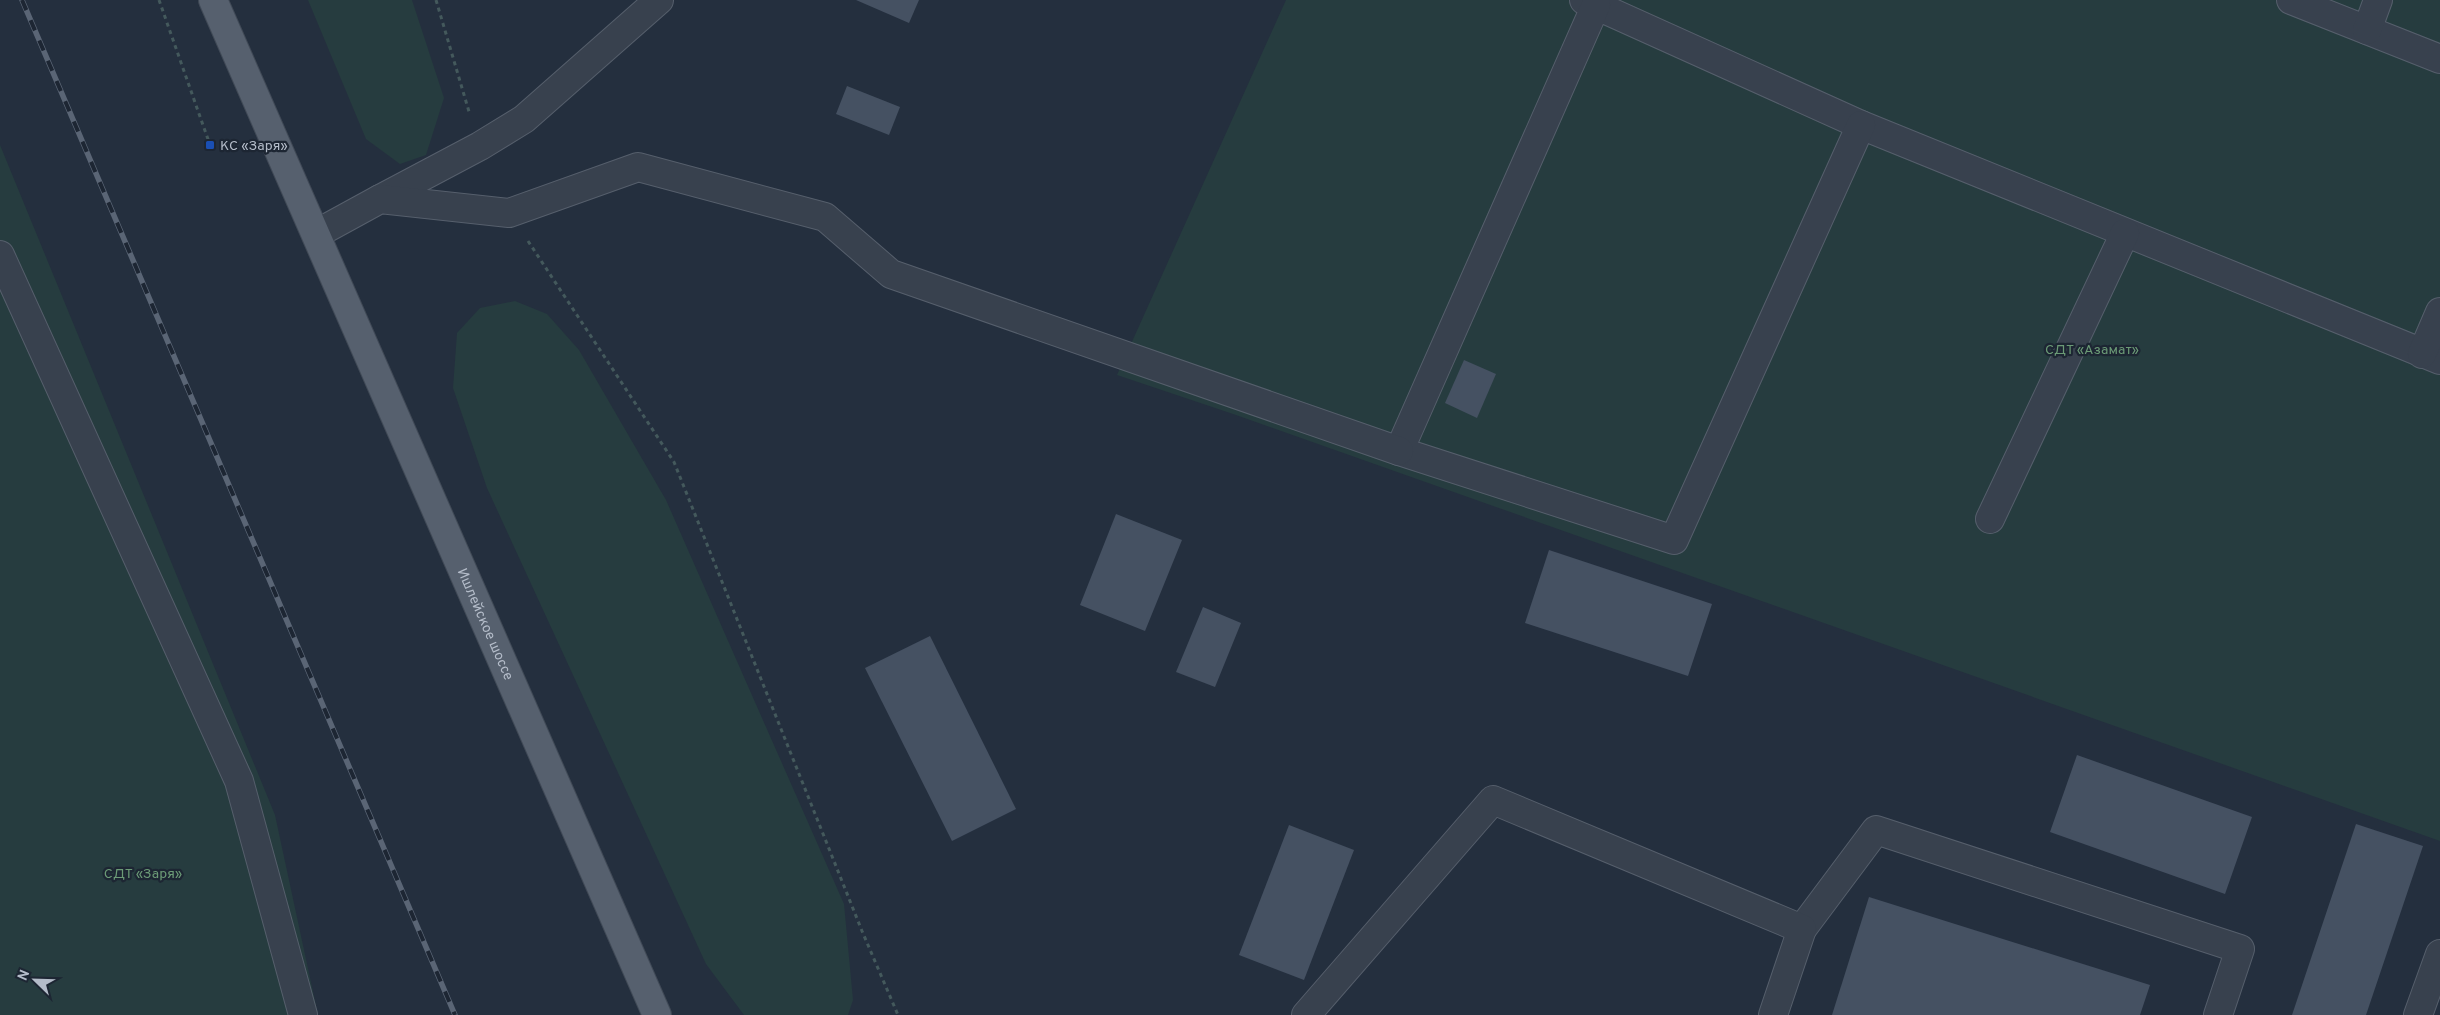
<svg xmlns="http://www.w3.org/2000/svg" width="2440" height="1015" font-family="Overpass,sans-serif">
  <rect width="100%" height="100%" fill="#242f3e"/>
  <g fill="#263c3f">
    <polygon points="308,0 412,0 444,98 426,155 400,164 366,139"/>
    <polygon points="1286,0 2440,0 2440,841 1236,415 1117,375"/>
    <polygon points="0,145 275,815 318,1015 0,1015"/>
    <polygon points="515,301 547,314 579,350 666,500 844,904 853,1000 848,1015 744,1015 706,964 487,488 453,388 457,333 480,308"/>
  </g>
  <g fill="#455162">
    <polygon points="856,0 919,0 909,23"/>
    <polygon points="847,86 900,107 889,135 836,114"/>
    <polygon points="1464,360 1496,374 1477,418 1445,403"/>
    <polygon points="1116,514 1182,540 1145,631 1080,605"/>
    <polygon points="1549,550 1712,604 1688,676 1525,623"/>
    <polygon points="1203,607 1241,623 1215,687 1176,672"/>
    <polygon points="930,636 1016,809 952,841 865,668"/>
    <polygon points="2077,755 2252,817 2225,894 2050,832"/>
    <polygon points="2356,824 2423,846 2366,1015 2292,1015"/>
    <polygon points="1289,825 1354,850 1304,980 1239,955"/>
    <polygon points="1869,897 2150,985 2140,1015 1832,1015"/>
  </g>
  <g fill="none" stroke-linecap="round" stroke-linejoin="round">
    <g stroke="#565f6c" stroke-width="30">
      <g id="minor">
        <polyline points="1584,0 1861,125 2440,360"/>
        <polyline points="2291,0 2440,59"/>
        <polyline points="1596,5 1399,451 1674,540 1861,125"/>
        <polyline points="2367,30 2378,0"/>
        <polyline points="380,199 480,146 524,119 659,0"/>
        <polyline points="316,234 380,199 509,213 638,167 825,217 891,274 1399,451"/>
        <polyline points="0,255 239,781 303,1015"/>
        <polyline points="2422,354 2440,312"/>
        <polyline points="1990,519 2125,233"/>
        <polyline points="1802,929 1876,830 2240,949 2218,1015"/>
        <polyline points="1306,1015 1493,800 1802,929 1773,1015"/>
        <polyline points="2418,1015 2440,954"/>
      </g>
    </g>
    <g stroke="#414a57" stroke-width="30">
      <g id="major">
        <path id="s1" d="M213 0 657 1015"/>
      </g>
    </g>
    <g stroke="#44595c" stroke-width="3" stroke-dasharray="4 4" stroke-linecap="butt">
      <polyline points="159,0 210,145"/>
      <polyline points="436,0 470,115"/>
      <polyline points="528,241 674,462 862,931 898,1015"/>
    </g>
    <use href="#minor" stroke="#38414e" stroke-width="28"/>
    <use href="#major" stroke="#56606e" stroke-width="28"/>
    <g stroke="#5a6575" stroke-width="5.5">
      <polyline id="rail" points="22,0 455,1015"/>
    </g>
    <use href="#rail" stroke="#1d2633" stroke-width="4" stroke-dasharray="11" stroke-linecap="butt"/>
  </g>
  <rect fill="#1a4fb4" stroke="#1d2633" stroke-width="2" x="205" y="140" width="10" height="10" rx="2.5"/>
  <g text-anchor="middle" stroke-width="4.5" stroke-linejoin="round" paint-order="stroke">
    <g font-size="14" fill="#b4bcc9" stroke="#1d2633" text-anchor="start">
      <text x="220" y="150">КС «Заря»</text>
    </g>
    <g font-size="14" fill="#6b9a76" stroke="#1d2633">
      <text x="2092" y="354">СДТ «Азамат»</text>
      <text x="143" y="878">СДТ «Заря»</text>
    </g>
    <g font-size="14" fill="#b4bcc9" stroke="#1d2633">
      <text dy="5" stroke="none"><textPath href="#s1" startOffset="681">Ишлейское шоссе</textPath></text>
    </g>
  </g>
  <g transform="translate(35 980) rotate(293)" stroke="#1d2633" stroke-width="4" paint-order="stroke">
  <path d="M0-4L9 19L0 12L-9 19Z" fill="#b4bcc9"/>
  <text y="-8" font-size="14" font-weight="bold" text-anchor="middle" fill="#b4bcc9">N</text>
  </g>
</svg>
